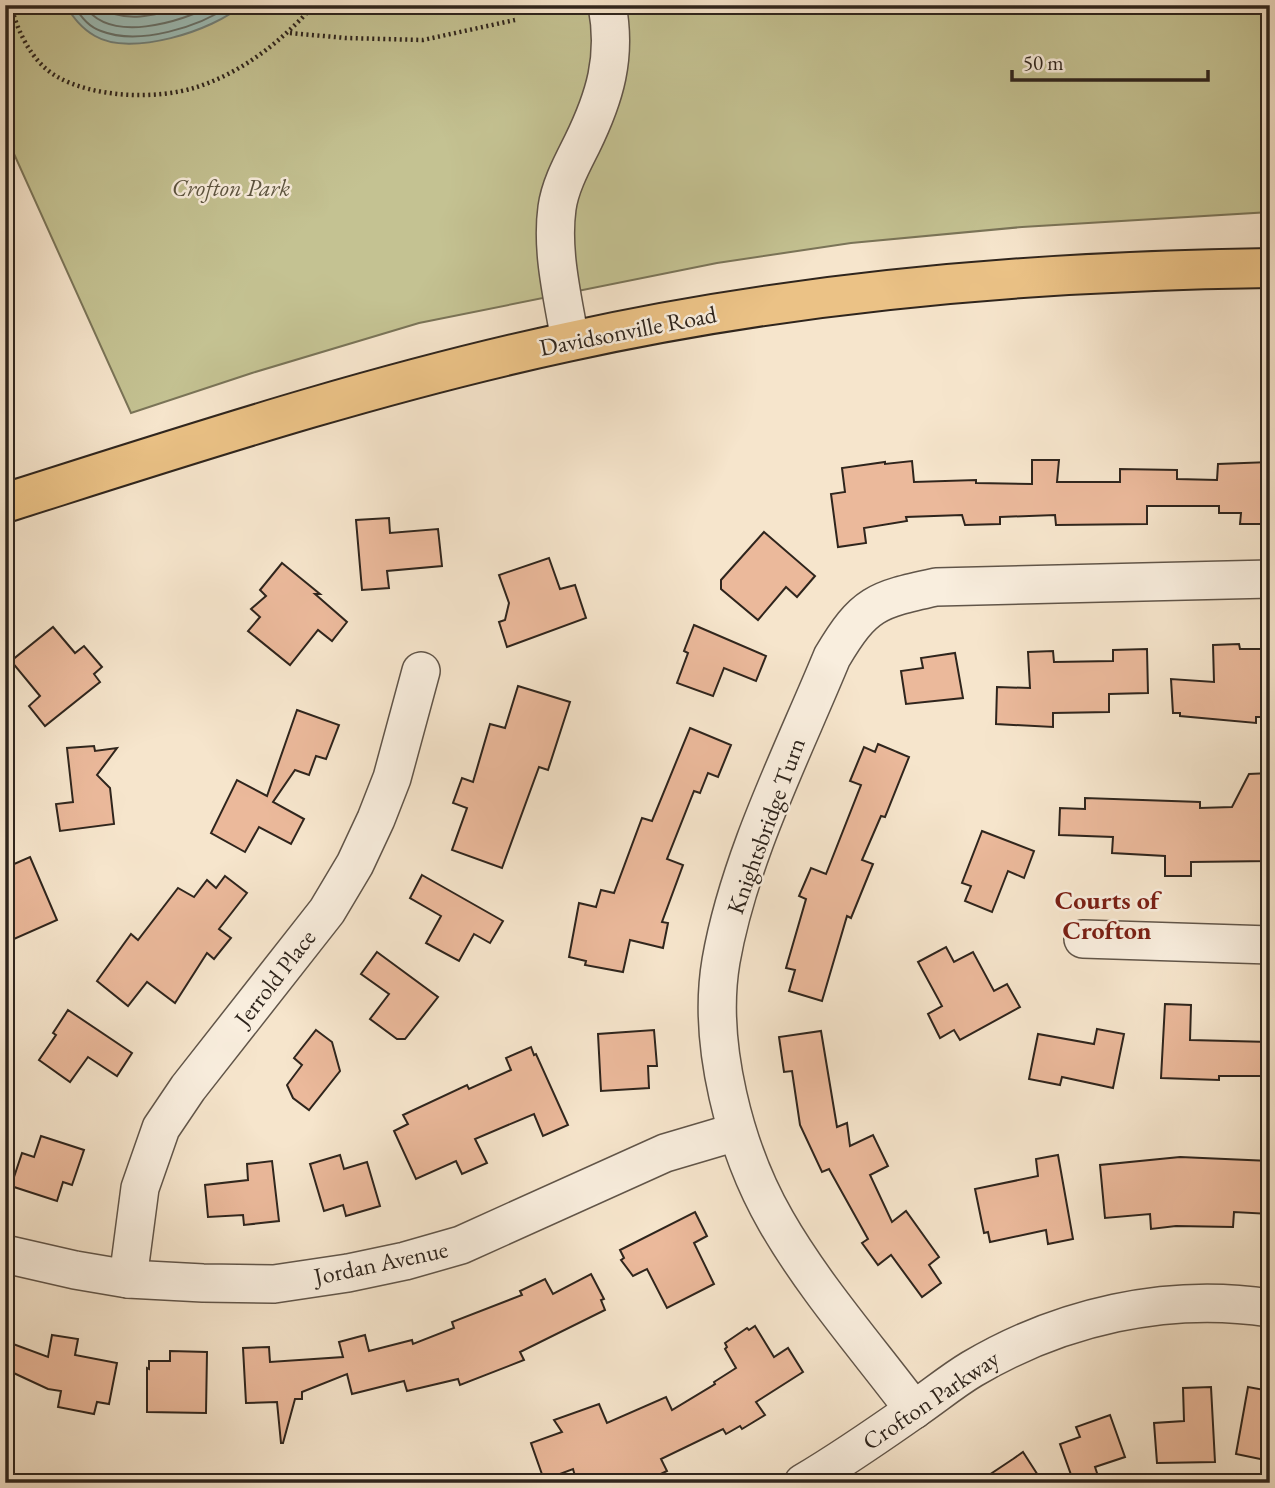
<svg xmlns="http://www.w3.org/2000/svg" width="1275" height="1488" font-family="'EB Garamond',serif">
  <rect width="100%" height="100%" fill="#f6e5cc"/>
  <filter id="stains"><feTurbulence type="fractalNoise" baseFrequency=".00286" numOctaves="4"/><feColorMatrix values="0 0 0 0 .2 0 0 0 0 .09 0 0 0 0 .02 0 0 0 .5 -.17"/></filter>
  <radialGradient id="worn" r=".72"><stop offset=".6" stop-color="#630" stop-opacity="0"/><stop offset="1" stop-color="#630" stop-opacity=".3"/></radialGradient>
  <polygon fill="#c4c292" stroke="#7a7458" stroke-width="2" points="5,5 1270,5 1270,212 1022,227 851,243 717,263 419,323 252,373 131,413 5,134"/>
  <path fill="#9dbfba" stroke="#71817b" stroke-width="2" d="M65 5H242C213 31 130 57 95 36 81 28 74 18 65 5Z"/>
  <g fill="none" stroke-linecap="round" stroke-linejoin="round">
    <g stroke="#66726c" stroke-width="2">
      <path d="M74 5C80 16 89 27 101 31 139 46 199 27 231 5"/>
      <path d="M84 5C109 45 181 22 214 5"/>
      <path d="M97 5C124 26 160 14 191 5"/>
    </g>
  </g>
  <g fill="#ebb99b" stroke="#2f251d" stroke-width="2">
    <polygon points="1032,460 1059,460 1057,482 1120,482 1120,469 1177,470 1177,479 1217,480 1218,464 1270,462 1270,524 1240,524 1241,513 1219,513 1219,506 1147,506 1147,524 1056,525 1055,515 1000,517 1000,524 965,525 962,515 906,517 907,521 864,528 866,543 838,547 831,494 845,492 842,468 885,462 885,464 912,461 914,482 976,480 976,483 1032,484"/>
    <polygon points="389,518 390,533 438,529 442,566 387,571 389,588 362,590 356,520"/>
    <polygon points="764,532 815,576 797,597 786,587 758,620 721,589 721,580"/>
    <polygon points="549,558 560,589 575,585 586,618 507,647 499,622 505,620 509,603 499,575"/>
    <polygon points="282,563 320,594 315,594 347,622 332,641 318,630 290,665 248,631 260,617 251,609 266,596 260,590"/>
    <polygon points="694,625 766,656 756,681 724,668 713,696 677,683 688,653 684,651"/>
    <polygon points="53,627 75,653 84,646 102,667 94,674 100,682 45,726 29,706 40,696 11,661"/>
    <polygon points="1239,644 1240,649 1270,649 1270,717 1256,717 1256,723 1180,716 1180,713 1173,713 1171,679 1214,682 1213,645"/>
    <polygon points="1147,649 1148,693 1109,694 1109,712 1053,713 1053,727 996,724 997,687 1030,688 1028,652 1053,651 1054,662 1113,661 1113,650"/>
    <polygon points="955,653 963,698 906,704 901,671 923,668 921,658"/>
    <polygon points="518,686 570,702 548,770 539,767 502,868 452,850 467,808 453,803 462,778 473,782 490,724 505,728"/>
    <polygon points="297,710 339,725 326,759 316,756 309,775 295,770 273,802 304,819 291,844 259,827 245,852 211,833 237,780 267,796"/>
    <polygon points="690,728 731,745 718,777 708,773 700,793 694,791 667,859 683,865 662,922 668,923 663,948 630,940 623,972 585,965 586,961 569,957 579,903 596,907 601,890 614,893 642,818 652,821"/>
    <polygon points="878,744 909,757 885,817 881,816 862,860 873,864 851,918 847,916 822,1001 789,991 795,970 786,968 806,899 799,896 811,868 826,874 861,785 850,781 864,747 875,752"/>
    <polygon points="94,746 95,751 117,748 97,775 110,788 114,824 60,831 56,804 73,802 67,748"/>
    <polygon points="1270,773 1270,861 1191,862 1191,876 1165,876 1165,856 1112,853 1113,837 1059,835 1060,808 1085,809 1085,798 1200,802 1200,808 1232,807 1249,774"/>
    <polygon points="982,831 1034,851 1024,878 1008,871 992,912 965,901 971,886 962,883"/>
    <polygon points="30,857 57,920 5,943 5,868"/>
    <polygon points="422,875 503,921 490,943 474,934 459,961 426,943 441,916 410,898"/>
    <polygon points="225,876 247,893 219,929 231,938 214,959 207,953 175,1003 147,982 128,1006 97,981 131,934 138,940 178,888 194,897 207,880 216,888"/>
    <polygon points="946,947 954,962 973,952 994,991 1007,984 1020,1007 960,1040 954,1030 940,1038 928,1014 942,1006 918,962"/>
    <polygon points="377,952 438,997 405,1039 397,1039 370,1019 389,994 361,974"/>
    <polygon points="1165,1004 1191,1005 1190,1040 1270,1042 1270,1076 1219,1076 1219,1080 1161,1078"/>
    <polygon points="68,1010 132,1053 117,1076 88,1057 70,1082 39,1060 56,1035 53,1033"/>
    <polygon points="1097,1029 1124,1034 1113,1088 1062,1077 1060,1085 1029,1079 1038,1034 1094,1044"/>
    <polygon points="316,1030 332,1042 340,1071 309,1110 293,1098 287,1085 302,1065 294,1058"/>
    <polygon points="654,1030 657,1066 648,1066 649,1088 601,1091 598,1034"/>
    <polygon points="821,1031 837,1127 847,1123 850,1146 873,1135 888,1166 870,1175 892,1222 906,1211 939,1257 929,1265 941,1283 922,1297 891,1255 878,1265 862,1243 868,1239 829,1169 822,1172 800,1125 792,1071 784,1072 779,1037"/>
    <polygon points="531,1047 534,1055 536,1054 568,1125 543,1136 534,1114 475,1139 487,1163 462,1174 456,1161 416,1179 394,1131 408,1124 403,1115 467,1085 469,1089 511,1070 506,1058"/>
    <polygon points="41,1136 84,1150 72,1185 63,1182 57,1201 11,1186 22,1153 34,1157"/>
    <polygon points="340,1155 344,1169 367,1162 380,1206 346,1216 343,1205 324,1211 310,1164"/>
    <polygon points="1058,1155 1073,1239 1048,1244 1046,1230 990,1242 988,1232 984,1233 975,1189 1038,1176 1036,1159"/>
    <polygon points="1180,1157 1270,1161 1270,1214 1234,1212 1233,1227 1176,1226 1151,1229 1150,1214 1105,1218 1100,1165"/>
    <polygon points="272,1161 279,1221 244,1225 243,1215 208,1217 205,1185 248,1180 247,1164"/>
    <polygon points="695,1212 707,1236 694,1243 714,1284 667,1308 647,1269 633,1276 621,1260 624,1258 620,1250"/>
    <polygon points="591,1274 604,1299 601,1300 605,1310 520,1352 524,1360 460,1385 458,1379 407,1391 404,1381 352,1394 347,1374 302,1392 302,1399 295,1399 283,1443 281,1443 277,1402 246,1403 243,1348 269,1347 270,1362 343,1357 339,1342 365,1335 369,1351 412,1340 413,1344 454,1328 452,1322 522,1295 520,1291 545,1279 553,1294"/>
    <polygon points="755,1326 774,1357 788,1348 803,1372 756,1402 765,1415 742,1429 740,1426 726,1434 723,1429 661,1459 667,1471 642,1483 577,1483 573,1469 544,1480 531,1443 562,1432 554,1420 599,1404 607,1423 666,1397 672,1410 715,1384 714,1382 736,1368 725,1349 727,1347 725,1343 747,1328 749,1330"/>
    <polygon points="52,1335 78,1339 75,1355 117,1363 109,1404 97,1402 94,1414 58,1407 61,1391 48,1389 5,1369 5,1341 48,1357"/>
    <polygon points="170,1351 207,1352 206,1413 147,1412 147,1368 149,1369 149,1361 170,1361"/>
    <polygon points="1211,1387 1215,1462 1157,1463 1154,1423 1184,1421 1183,1388"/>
    <polygon points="1248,1387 1270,1391 1270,1461 1236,1454"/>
    <polygon points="1110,1415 1125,1457 1095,1467 1099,1479 1086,1483 1074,1483 1060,1444 1080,1437 1076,1427"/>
    <polygon points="1023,1452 1043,1483 977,1483 1013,1459"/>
  </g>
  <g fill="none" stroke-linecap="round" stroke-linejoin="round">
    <g stroke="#615549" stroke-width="40">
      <g id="minor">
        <path d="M570 341C563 298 551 252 557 208 560 186 572 164 582 144 605 97 617 57 607 5"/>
        <polyline points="1083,939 1270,945"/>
        <polyline points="5,1254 75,1270 128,1279 203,1283 274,1284 348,1273 405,1261 461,1245 665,1153 736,1132"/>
        <polyline points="128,1279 140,1188 161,1128 188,1088 327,911 355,864 376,819 392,778 421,671"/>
        <path d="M914 1410C869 1350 813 1286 776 1221 735 1150 707 1043 721 961 739 858 792 754 832 657 864 603 876 600 936 587L1270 579"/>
        <path d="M803 1483C842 1460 878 1435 915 1409 934 1396 952 1381 972 1369 1060 1317 1167 1292 1270 1308"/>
      </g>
    </g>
    <g stroke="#2f251d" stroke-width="42">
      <path id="major" d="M5 503C191 444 376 383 567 342 797 291 1034 271 1270 268"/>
    </g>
    <g stroke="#2f251d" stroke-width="4.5" stroke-dasharray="2 3.5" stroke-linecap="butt">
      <path d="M11 5C17 31 32 62 56 76 93 98 157 100 197 87 243 72 282 41 314 5"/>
      <polyline points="290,33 346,38 423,40 515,20"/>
    </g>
    <use href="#minor" stroke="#f9eede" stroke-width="37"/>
    <use href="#major" stroke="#ebc286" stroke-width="38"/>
  </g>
  <g text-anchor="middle" stroke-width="5" stroke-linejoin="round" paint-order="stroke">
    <g font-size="24" font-style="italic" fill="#5c5440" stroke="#f9eede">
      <text x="231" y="196">Crofton Park</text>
    </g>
    <g font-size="24" fill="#2f251d" stroke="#f9eede">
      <text transform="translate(628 331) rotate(-11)" y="8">Davidsonville Road</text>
      <text transform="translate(766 826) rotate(-70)" y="8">Knightsbridge Turn</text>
      <text transform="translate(275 978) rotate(-52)" y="8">Jerrold Place</text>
      <text transform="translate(381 1263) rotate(-12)" y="8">Jordan Avenue</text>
      <text transform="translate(931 1400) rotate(-34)" y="8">Crofton Parkway</text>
    </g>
    <g font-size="26" font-weight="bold" fill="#7a1f14" stroke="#f9eede">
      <text x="1107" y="909">Courts of<tspan x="1107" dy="30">Crofton</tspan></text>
    </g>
  </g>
  <rect width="1275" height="1488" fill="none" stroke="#f6e5cc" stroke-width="28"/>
  <rect x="7" y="7" width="1261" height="1474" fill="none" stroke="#2f251d" stroke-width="3.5"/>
  <rect x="14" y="14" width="1247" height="1460" fill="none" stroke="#2f251d" stroke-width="2"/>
  <path d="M1012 70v10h196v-10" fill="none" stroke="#2f251d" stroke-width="3.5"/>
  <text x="1023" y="70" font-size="21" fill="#2f251d" stroke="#f9eede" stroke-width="5" paint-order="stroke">50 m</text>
  <rect width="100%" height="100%" filter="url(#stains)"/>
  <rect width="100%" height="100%" fill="url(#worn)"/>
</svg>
